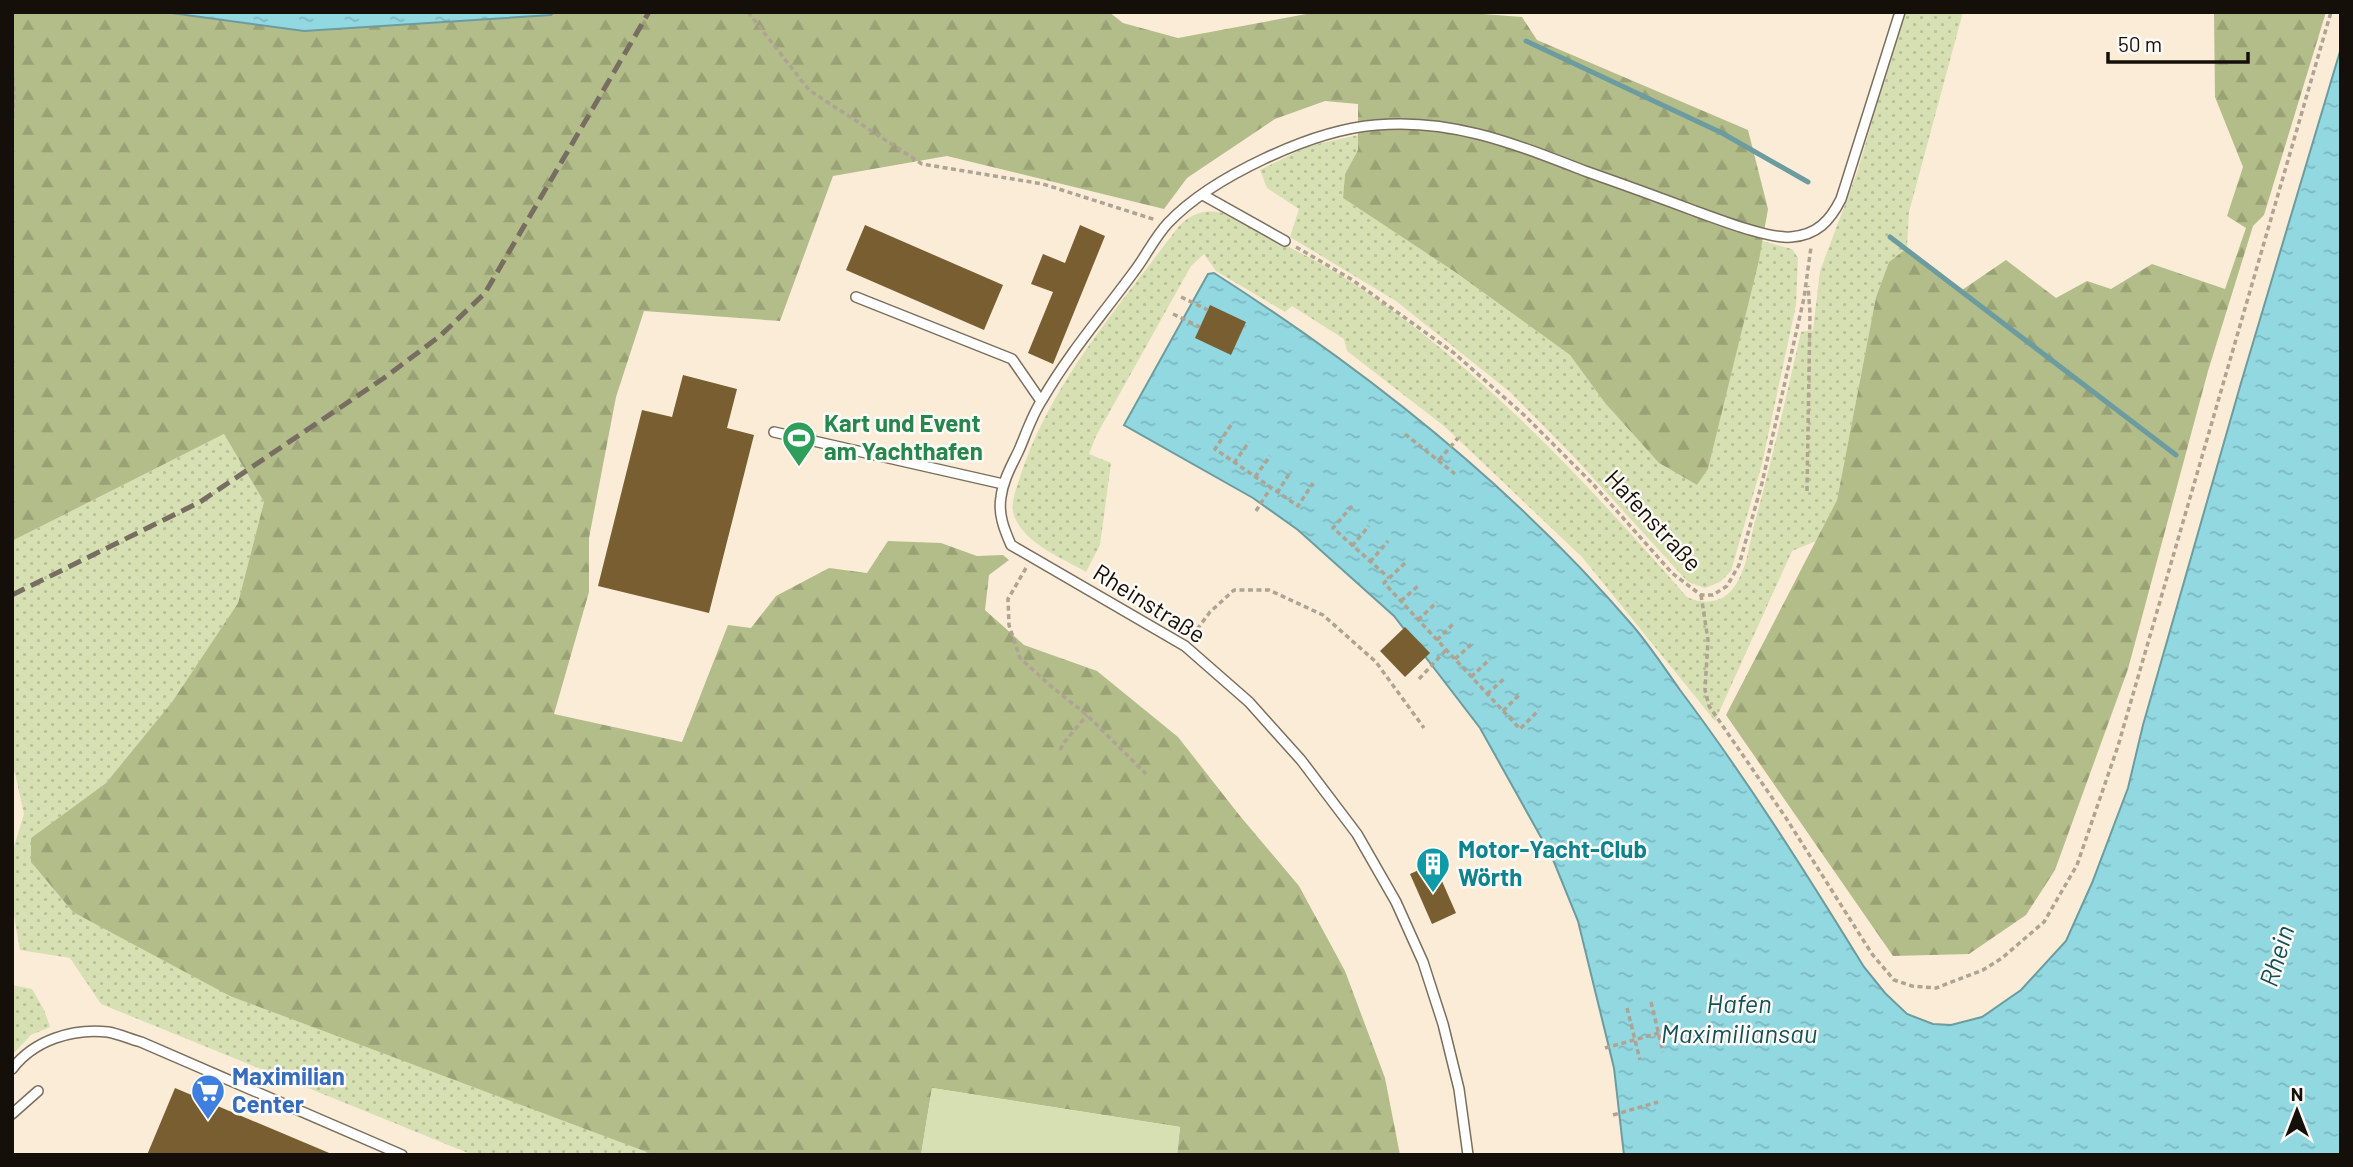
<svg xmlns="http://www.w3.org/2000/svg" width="2353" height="1167" font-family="Barlow,sans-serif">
  <defs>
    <pattern id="grass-dots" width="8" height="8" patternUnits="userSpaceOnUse" patternTransform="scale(1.75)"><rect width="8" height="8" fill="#d6e0b2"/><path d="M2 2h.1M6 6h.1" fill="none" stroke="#b7bf98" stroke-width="1.8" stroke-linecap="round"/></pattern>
    <pattern id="forest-firs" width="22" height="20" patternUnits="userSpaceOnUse" patternTransform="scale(1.75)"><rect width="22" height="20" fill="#b3bd89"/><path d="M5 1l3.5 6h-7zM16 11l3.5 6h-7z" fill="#99a175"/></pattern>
    <pattern id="water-ripples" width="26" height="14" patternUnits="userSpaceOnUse" patternTransform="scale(1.75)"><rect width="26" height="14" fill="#92d8e0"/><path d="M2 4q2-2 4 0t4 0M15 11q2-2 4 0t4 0" fill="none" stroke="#7db8bf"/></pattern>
  </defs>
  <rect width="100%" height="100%" fill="#fbecd7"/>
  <g fill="url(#grass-dots)">
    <path d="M1903 12H1963L1909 212 1907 248 1889 262 1876 297 1837 500 1816 541 1792 551 1715 721 1582 557 1444 426 1347 351 1344 339 1292 306 1285 312 1216 271 1204 254 1191 266 1096 436 1089 454 1111 463 1100 545 1086 572C1062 558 1027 545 1015 518 1009 505 1016 490 1020 477 1050 383 1121 304 1179 226 1193 213 1204 209 1223 213 1268 237 1317 259 1359 287 1485 372 1588 484 1687 597 1701 604 1719 604 1731 591 1746 574 1749 546 1754 525 1772 461 1786 397 1801 332L1813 330 1820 271 1858 170Z"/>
    <polygon points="1358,135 1358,150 1345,174 1343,198 1455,272 1570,355 1605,403 1659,463 1697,485 1708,469 1762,241 1792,249 1798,258 1796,305 1762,464 1731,571 1720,582 1705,588 1688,582 1574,457 1510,392 1396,301 1290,237 1299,209 1267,188 1260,170 1308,146"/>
    <polygon points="224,434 264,502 238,603 172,702 106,783 31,838 668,1155 473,1155 101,1004 70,958 20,950 12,904 12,853 24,814 15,773 12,772 12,541"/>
    <polygon points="12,985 32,989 44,1010 50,1027 31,1035 12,1055"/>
  </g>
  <g fill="url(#forest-firs)">
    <polygon points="12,12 164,12 304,31 551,15 554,12 1109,12 1123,23 1178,38 1317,12 1457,12 1522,17 1537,40 1748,130 1768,209 1759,260 1708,469 1697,485 1659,463 1605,403 1570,355 1455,272 1343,198 1345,174 1358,150 1358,104 1325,101 1275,119 1187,178 1164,209 947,156 833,176 780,321 644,311 616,397 589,538 589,592 554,714 682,742 728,625 751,628 776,596 829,568 867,573 888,541 941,543 977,556 1003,555 1009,560 989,575 985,610 1024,645 1097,671 1178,737 1240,816 1299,886 1345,971 1385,1078 1400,1155 1177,1155 1180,1127 932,1088 921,1155 655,1155 230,996 73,912 31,862 31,838 106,783 172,702 238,603 264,502 224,434 12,541"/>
    <polygon points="2214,12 2326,12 2264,215 2253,226 2208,371 2128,669 2055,870 2026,915 1969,954 1893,956 1726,715 1837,500 1876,297 1889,262 1907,248 1962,290 2006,260 2056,298 2087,281 2111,289 2152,264 2225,289 2246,228 2227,216 2243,167 2215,97"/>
  </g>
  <polygon fill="#d6e0b2" points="932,1088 1180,1127 1177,1155 921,1155"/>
  <g fill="url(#water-ripples)" stroke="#6c9c9f" stroke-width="2">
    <polygon points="164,12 554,12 551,15 304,31"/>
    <path d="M2341 48V1155H1624L1614 1068 1578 921 1552 857 1480 728 1394 616 1298 530 1253 498 1124 425 1208 274 1214 273C1369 372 1513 486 1633 626 1650 646 1665 669 1680 690 1747 779 1806 873 1864 967L1885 993 1907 1014 1933 1024 1951 1025 1982 1017 2021 990 2066 941 2092 883 2128 788 2143 725 2241 383Z"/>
  </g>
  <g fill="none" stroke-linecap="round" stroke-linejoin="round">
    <g stroke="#6c9c9f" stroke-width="5">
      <polyline points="1526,41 1722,133 1808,182"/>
      <polyline points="1890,237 2176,455"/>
    </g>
  </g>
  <g fill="#795e31">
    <polygon points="865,225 1003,285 984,330 846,270"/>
    <polygon points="1080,225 1105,236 1053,364 1028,353 1053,292 1031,284 1043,254 1065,263"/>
    <polygon points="1210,305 1246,322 1231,355 1195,338"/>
    <polygon points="683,375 737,389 727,428 754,435 709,613 598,586 642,410 672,417"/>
    <polygon points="1405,627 1430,653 1405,677 1380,651"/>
    <polygon points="1434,863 1456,913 1432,924 1410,874"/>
    <polygon points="175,1088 334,1155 147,1155"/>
  </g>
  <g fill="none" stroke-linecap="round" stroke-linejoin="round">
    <g stroke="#7b6e5c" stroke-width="12">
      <g id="lane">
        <polyline points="1203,195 1285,241"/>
        <polyline points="856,297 1012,359 1041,401"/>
        <polyline points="774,432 1003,484"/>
        <path d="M12 1069C34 1040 73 1028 108 1032 119 1034 130 1039 141 1042L402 1155"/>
        <polyline points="12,1114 38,1091"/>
        <path d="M1468 1155 1459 1089 1443 1024 1423 962 1396 902 1357 834 1301 760 1249 702 1185 646 1011 545C1004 529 998 514 1001 497 1003 480 1012 465 1019 450 1026 434 1032 415 1042 400 1068 355 1102 315 1133 273 1145 258 1154 238 1168 223 1212 177 1312 130 1376 125 1452 118 1515 144 1585 171 1622 184 1658 197 1695 211 1718 219 1768 239 1791 237 1817 235 1830 221 1841 199L1900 12"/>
      </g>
    </g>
    <g stroke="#afa393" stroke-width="3.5" stroke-dasharray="5 3.5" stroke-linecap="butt">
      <polyline points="748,12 809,90 922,164 1043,184 1156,220"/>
      <polyline points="12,69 14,93 12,124"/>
      <polyline points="1296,247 1351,279 1454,353 1524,415 1592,483 1672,573 1701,595 1713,595 1727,586 1739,565 1762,483 1804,298 1811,247"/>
      <polyline points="1181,297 1208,310"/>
      <polyline points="1173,314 1200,327"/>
      <polyline points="1231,425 1215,449 1298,506 1313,483"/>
      <polyline points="1405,434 1455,474"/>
      <polyline points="1439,460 1458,438"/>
      <polyline points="1234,463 1249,442"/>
      <polyline points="1255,477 1270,456"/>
      <polyline points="1807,491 1810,313 1808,286"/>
      <polyline points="1277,493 1291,471"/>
      <polyline points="1352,506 1333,528 1389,578"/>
      <polyline points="1256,511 1270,489"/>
      <polyline points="1352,546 1369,526"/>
      <polyline points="1370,562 1388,541"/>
      <polyline points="1405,563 1384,583 1520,729 1539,710"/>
      <polyline points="1026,568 1008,599 1009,625 1020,658 1053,688 1087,715 1146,774"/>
      <polyline points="1701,595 1708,640 1705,690 1709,706 1786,818 1872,954 1894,980 1912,986 1936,988 1983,970 2002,958 2044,922 2077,865 2118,746 2331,12"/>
      <polyline points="1401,601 1419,585"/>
      <polyline points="1418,620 1437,602"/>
      <polyline points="1192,636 1210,612 1234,590 1269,590 1323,615 1376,662 1424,728"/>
      <polyline points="1437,640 1455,622"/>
      <polyline points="1455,659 1474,642"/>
      <polyline points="1471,677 1490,659"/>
      <polyline points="1419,679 1446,650"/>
      <polyline points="1487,694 1506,677"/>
      <polyline points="1503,711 1521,693"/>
      <polyline points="1060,750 1063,744 1087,715"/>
      <polyline points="1651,1002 1663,1052"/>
      <polyline points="1627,1008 1640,1060"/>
      <polyline points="1605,1048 1659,1033"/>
      <polyline points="1613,1115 1658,1102"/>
    </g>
    <use href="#lane" stroke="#fff" stroke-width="9"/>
    <polyline stroke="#776e61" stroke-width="5" stroke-dasharray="14 7" stroke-linecap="butt" points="12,595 200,502 384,378 440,336 485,293 649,12"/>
  </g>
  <defs>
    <g id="stadium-pin" transform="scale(1.75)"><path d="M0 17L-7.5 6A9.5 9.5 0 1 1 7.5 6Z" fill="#2e9e5b" stroke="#fefbf7"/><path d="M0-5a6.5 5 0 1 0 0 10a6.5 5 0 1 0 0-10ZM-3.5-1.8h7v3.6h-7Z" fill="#fff"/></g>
    <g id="building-pin" transform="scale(1.75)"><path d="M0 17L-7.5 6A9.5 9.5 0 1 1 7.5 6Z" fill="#0f9aa8" stroke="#fefbf7"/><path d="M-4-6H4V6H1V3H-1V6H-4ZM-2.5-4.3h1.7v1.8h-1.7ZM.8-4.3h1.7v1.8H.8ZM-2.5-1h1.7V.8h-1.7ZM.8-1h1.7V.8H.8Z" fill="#fff"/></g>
    <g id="supermarket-pin" transform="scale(1.75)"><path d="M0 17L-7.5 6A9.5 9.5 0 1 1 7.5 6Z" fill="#3f7fe0" stroke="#fefbf7"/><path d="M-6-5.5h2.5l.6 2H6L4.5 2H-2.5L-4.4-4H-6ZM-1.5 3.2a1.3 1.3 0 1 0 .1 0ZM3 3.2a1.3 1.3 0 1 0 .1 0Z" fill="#fff"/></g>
  </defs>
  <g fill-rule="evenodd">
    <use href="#stadium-pin" x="799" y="438"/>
    <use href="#building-pin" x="1433" y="864"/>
    <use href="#supermarket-pin" x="208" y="1091"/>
  </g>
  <g text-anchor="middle" stroke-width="5" stroke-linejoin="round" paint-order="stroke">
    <g font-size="24" font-weight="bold" fill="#27864d" stroke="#fefbf7" text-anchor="start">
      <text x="824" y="432">Kart und Event<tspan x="824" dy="28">am Yachthafen</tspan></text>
    </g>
    <g font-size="24" fill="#140f08" stroke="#fefbf7">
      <text transform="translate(1653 521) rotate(47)" y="8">Hafenstraße</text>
      <text transform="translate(1149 604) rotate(32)" y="8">Rheinstraße</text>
    </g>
    <g font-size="24" font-weight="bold" fill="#0d838f" stroke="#fefbf7" text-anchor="start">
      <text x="1458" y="858">Motor-Yacht-Club<tspan x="1458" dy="28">Wörth</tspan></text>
    </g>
    <g font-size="24" font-weight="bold" fill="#366cbe" stroke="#fefbf7" text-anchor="start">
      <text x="232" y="1085">Maximilian<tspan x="232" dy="28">Center</tspan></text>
    </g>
    <g font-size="26" font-style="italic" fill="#135057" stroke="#fefbf7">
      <text transform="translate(2277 956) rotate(-73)" y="9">Rhein</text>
      <text x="1739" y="1013">Hafen<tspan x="1739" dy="30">Maximiliansau</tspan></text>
    </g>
  </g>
  <rect width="2353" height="1167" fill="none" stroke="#140f08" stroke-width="28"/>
  <g transform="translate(2297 1111)" stroke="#fefbf7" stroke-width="5" paint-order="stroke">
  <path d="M0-5L12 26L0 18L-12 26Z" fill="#140f08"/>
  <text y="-10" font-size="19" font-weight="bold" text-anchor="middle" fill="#140f08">N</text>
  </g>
  <path d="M2108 52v10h140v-10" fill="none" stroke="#140f08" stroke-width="3.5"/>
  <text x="2118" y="52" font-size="21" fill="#140f08" stroke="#fefbf7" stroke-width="5" paint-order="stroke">50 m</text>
</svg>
